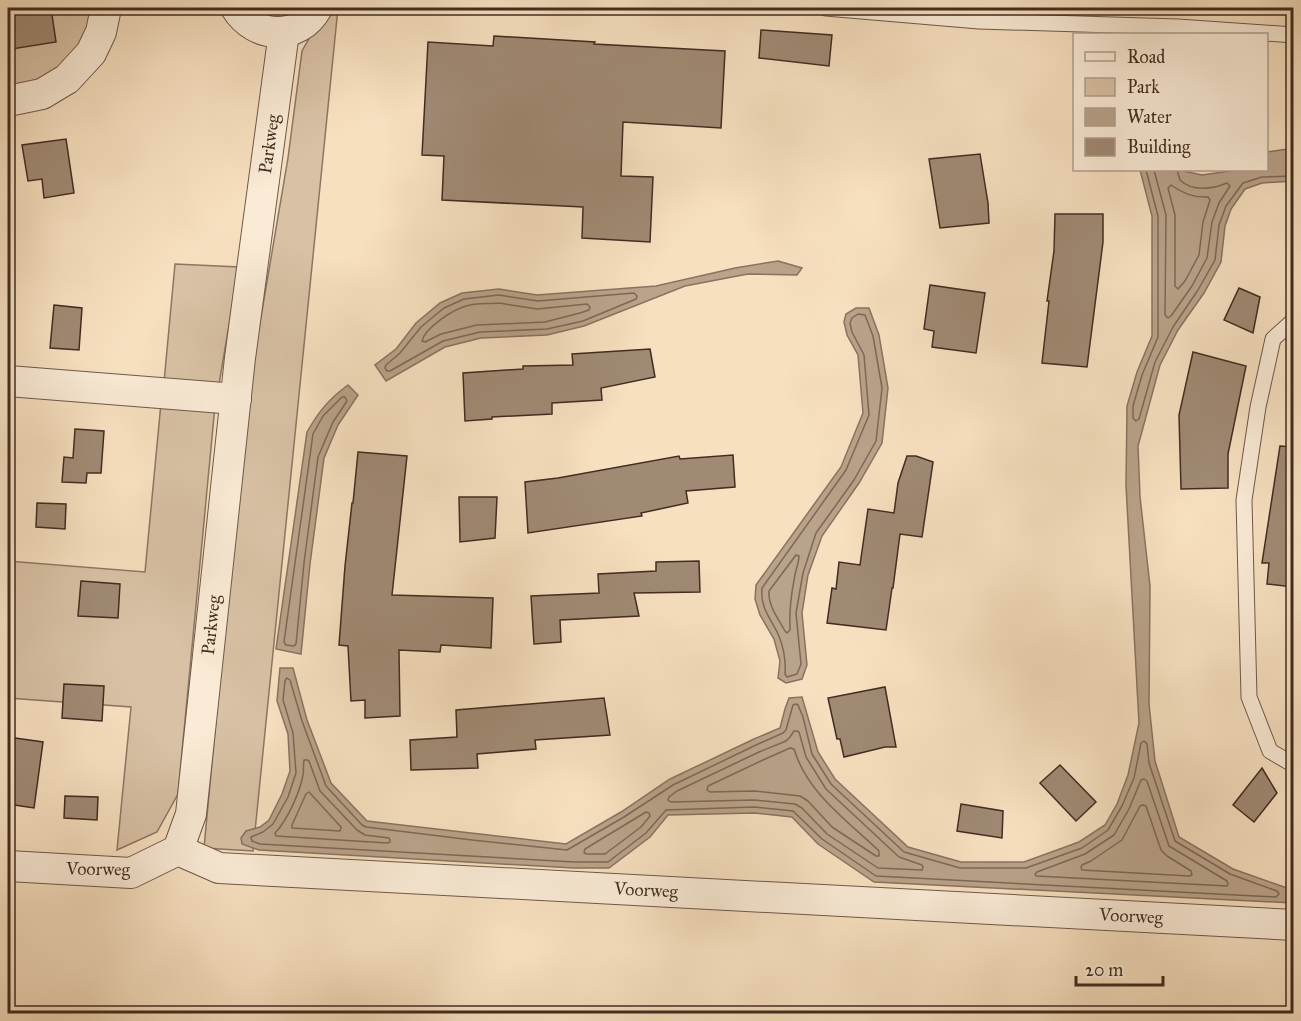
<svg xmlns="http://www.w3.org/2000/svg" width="1301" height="1021" font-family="'IM FELL Great Primer',serif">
  <rect width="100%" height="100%" fill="#f7e0c0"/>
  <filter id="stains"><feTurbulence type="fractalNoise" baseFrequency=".00333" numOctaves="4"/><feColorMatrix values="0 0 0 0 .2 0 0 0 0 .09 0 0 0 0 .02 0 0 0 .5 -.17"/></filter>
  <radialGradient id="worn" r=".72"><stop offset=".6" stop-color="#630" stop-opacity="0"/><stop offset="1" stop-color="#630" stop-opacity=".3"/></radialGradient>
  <g fill="#d8c1a5" stroke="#8c7663" stroke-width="1.5">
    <polygon points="8,8 93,8 82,48 65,71 8,90"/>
    <polygon points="332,8 338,8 253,851 204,848 245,411 288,158 302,51 310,37 330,13"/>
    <polygon points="175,264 239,267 219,384 164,382"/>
    <polygon points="161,403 215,406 178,794 157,832 117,850 131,707 8,698 8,561 145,572"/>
  </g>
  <g fill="#b9a38a" stroke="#897360" stroke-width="1.5">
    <polygon points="1288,149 1293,150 1293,181 1262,183 1245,189 1231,209 1225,226 1221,262 1204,293 1178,330 1160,365 1138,446 1140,497 1150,586 1149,704 1155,761 1179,837 1233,869 1287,888 1293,888 1293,903 874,882 818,844 792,817 754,813 668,815 650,837 609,868 573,868 259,850 242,844 241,838 246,831 260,827 269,820 282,794 290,771 288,734 277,701 280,668 293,668 307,720 331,783 367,821 566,844 621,812 670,779 754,739 780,728 785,709 789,698 802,697 818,752 835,779 908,847 961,862 1024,862 1079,842 1105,825 1117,804 1128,775 1139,723 1126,486 1127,406 1137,372 1152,336 1152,216 1140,170 1179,170 1202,175 1237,170 1266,170 1267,152"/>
    <polygon points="778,261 802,268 797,275 748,274 685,286 584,326 547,335 481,338 445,347 386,381 375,365 396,349 416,323 440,303 462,293 499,289 537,295 656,286 735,268"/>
    <polygon points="856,308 869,308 879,335 888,388 882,443 859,483 822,536 808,575 802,613 807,665 802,679 786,683 778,678 780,661 774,639 760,615 755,599 756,585 841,467 863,413 858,355 847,335 844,322 846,314"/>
    <path d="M348 385 358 395 338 425 324 458 310 564 301 654 276 649 307 432C319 411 329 399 348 385Z"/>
  </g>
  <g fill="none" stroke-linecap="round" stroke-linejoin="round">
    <g stroke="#7d6856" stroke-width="1.5">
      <polyline points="1146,170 1158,216 1158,337 1142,375 1133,406 1133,418 1136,421 1139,419 1155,362 1173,327 1198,290 1215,260 1219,225 1226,206 1243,183 1262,177 1294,176"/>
      <path d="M1154 170 1166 215 1165 315 1168 318 1171 316 1192 286 1207 258 1212 222 1219 203 1230 186 1227 183C1213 189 1192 192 1180 180L1177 170"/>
      <path d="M1171 185C1183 193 1193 198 1208 197L1210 200 1203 222 1199 255 1185 281 1178 289 1175 286V215L1168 188Z"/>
      <polygon points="634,293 637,296 636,299 583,321 547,329 480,332 443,341 390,371 387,371 385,368 386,365 400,353 421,327 444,308 464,299 499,295 538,301"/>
      <path d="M499 303 537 309 587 304 590 307 589 310 580 313 545 322 477 325 441 334 425 342 422 341C425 328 452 310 466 306 476 303 489 304 499 303Z"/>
      <path d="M858 314 865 315 873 336 882 388 876 441 854 480 816 533 803 573 796 613 801 664 797 674 787 677 785 674C786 661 784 649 779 636 771 618 760 609 762 588L846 470 869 415 864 355 852 332 850 323 852 318Z"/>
      <polygon points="345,397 347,401 333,422 318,457 304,563 296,644 294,646 286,645 284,642 313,434 323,416 342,397"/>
      <path d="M796 555 799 556C799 563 796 568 795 575 791 594 789 611 790 630L787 633 785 631C778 618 768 606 769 591Z"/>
      <polygon points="287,678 290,680 302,721 326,786 362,825 366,827 472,840 567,850 624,817 673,785 756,745 783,733 786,730 793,705 796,704 798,705 803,717 812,754 831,784 904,852 960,868 1026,868 1082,848 1108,830 1122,806 1134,778 1141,743 1144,741 1147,744 1149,763 1175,841 1230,874 1277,891 1279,894 1276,897 1255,896 876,876 822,839 793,811 754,807 666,810 646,833 608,862 574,862 260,844 252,841 251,837 263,832 273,824 288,797 296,773 293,733 283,700 285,681"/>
      <polygon points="794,731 797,731 799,732 806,757 826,789 899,857 922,865 923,867 922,870 878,868 827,834 802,808 795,804 754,800 671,802 668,800 669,797 677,791 759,752 786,741 790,737"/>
      <path d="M790 748 794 749C807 793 848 821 879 851V856H876L832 827 808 801 800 796 755 791 710 792 707 790 708 786 763 760Z"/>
      <path d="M304 760H307L309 761 320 791 357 830 365 835 389 838 390 840V842L387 843 276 836 275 833C287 821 300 792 303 775 304 770 303 765 304 760Z"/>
      <polygon points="1144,779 1147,781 1169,846 1227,881 1228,884 1227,886 1036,876 1035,874 1037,872 1085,854 1114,835 1129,809 1141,780"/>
      <polygon points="309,792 341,827 340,831 292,828 292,825 306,794"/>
      <polygon points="1143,805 1146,806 1161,850 1167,856 1191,871 1192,875 1189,876 1082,870 1081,867 1082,865 1091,861 1122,840 1140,806"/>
      <polygon points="646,812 649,813 650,816 641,827 605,854 587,854 584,853 585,849"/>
    </g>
  </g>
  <g fill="#a08a74" stroke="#412c21" stroke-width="1.5">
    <polygon points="20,8 51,8 56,42 12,49 8,12 20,11"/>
    <polygon points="761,30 832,35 829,66 759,58"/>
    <polygon points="494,36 595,42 594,44 725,51 721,128 623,122 621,176 653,177 650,242 582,238 583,207 442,200 444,156 422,155 428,42 493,46"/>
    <polygon points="66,139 74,193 44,198 42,179 28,181 22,145"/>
    <polygon points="980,154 988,203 989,223 940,228 929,159"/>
    <polygon points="1055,214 1103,214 1103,242 1087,367 1042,363 1049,301 1047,301 1054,251"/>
    <polygon points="930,285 985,293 976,353 932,347 934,331 924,329"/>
    <polygon points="1239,288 1260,297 1253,333 1224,320"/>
    <polygon points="54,305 82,308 79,350 50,348"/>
    <polygon points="650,349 655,377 601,388 602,400 552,403 552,414 492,417 492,419 465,421 463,373 523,369 523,366 573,365 572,354"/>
    <polygon points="1193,352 1246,366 1228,454 1228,488 1181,489 1179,415"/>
    <polygon points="75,429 104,431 101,473 87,473 86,483 62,482 64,457 73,458"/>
    <polygon points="1280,446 1293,447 1293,587 1267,584 1269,563 1262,563"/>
    <polygon points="358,452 407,456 392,595 493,598 491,648 441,645 440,652 399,650 400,716 365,718 365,700 351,701 348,646 339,645 345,566 352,503 353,503"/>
    <polygon points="733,455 735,487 686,491 688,503 641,513 642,516 528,533 525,482 558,478 679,456 680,459"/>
    <polygon points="907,456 916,456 933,462 922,537 900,534 893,588 892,588 886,630 827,623 832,588 836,589 839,562 860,565 868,509 894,513 898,483"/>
    <polygon points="459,497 497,497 495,538 460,542"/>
    <polygon points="37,503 66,504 65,529 36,527"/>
    <polygon points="699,561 700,592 634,593 639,616 560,620 561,642 534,644 531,596 599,593 598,574 656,571 656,562"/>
    <polygon points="81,581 120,584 118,618 78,616"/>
    <polygon points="64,684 104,686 102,721 62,718"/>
    <polygon points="885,687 896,747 885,747 844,757 840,739 837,739 828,698"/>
    <polygon points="604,698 610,735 535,740 536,749 477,754 478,768 411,770 410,740 457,737 456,710"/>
    <polygon points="8,737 43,742 34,808 8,804"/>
    <polygon points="1060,765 1096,802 1076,821 1040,783"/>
    <polygon points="1262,768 1277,793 1254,822 1233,805"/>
    <polygon points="65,796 98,797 97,820 64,818"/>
    <polygon points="961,804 1003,811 1002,838 957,831"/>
  </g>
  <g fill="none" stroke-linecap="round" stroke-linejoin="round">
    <g stroke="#6e5949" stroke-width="17">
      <g id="lane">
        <polyline points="826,8 979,21 1178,27 1294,35"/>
        <polyline points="1294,320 1273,339 1258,407 1244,500 1249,697 1270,751 1294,765"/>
      </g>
    </g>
    <g stroke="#6e5949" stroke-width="32">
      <g id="street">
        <path d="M236 8C255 39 299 41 317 8"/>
        <polyline points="8,101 42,94 67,79 91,53 101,32 106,8"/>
        <polyline points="8,381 236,399"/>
        <polyline points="178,850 191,814 240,358 284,32"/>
        <polyline points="8,866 131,873 178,850 219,868 1294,925"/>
      </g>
    </g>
    <use href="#lane" stroke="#faebd6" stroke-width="15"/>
    <use href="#street" stroke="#faebd6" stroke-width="30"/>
  </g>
  <g text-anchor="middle" stroke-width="6" stroke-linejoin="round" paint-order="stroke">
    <g font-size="18" fill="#412c21" stroke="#faebd6">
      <text transform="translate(269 144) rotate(-82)" y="6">Parkweg</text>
      <text transform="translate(211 625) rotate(-84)" y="6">Parkweg</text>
      <text transform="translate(98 869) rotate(1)" y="6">Voorweg</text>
      <text transform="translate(646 890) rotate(3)" y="6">Voorweg</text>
      <text transform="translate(1131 916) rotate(3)" y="6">Voorweg</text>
    </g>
  </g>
  <rect width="1301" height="1021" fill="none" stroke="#f7e0c0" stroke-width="30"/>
  <rect x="9" y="9" width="1283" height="1003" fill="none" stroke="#412c21" stroke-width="3"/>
  <rect x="15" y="15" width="1271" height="991" fill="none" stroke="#412c21" stroke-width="1.5"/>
  <rect x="1073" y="33" width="195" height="138" fill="#faebd6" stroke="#b09f8e" stroke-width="1.5"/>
  <rect x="1085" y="52" width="30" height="9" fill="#faebd6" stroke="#b09f8e" stroke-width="1.5"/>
  <text x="1127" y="63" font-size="18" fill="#412c21">Road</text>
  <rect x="1085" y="78" width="30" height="18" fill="#d8c1a5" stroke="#b09f8e" stroke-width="1.5"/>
  <text x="1127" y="93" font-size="18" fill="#412c21">Park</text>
  <rect x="1085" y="108" width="30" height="18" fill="#b9a38a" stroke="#b09f8e" stroke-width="1.5"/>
  <text x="1127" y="123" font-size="18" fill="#412c21">Water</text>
  <rect x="1085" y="138" width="30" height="18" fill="#a08a74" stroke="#b09f8e" stroke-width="1.5"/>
  <text x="1127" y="153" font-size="18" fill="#412c21">Building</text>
  <path d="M1076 976v9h87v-9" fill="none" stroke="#412c21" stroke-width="3"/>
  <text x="1085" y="976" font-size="18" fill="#412c21" stroke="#faebd6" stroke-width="4.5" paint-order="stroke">20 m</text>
  <rect width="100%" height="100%" filter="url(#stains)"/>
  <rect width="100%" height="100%" fill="url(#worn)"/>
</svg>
